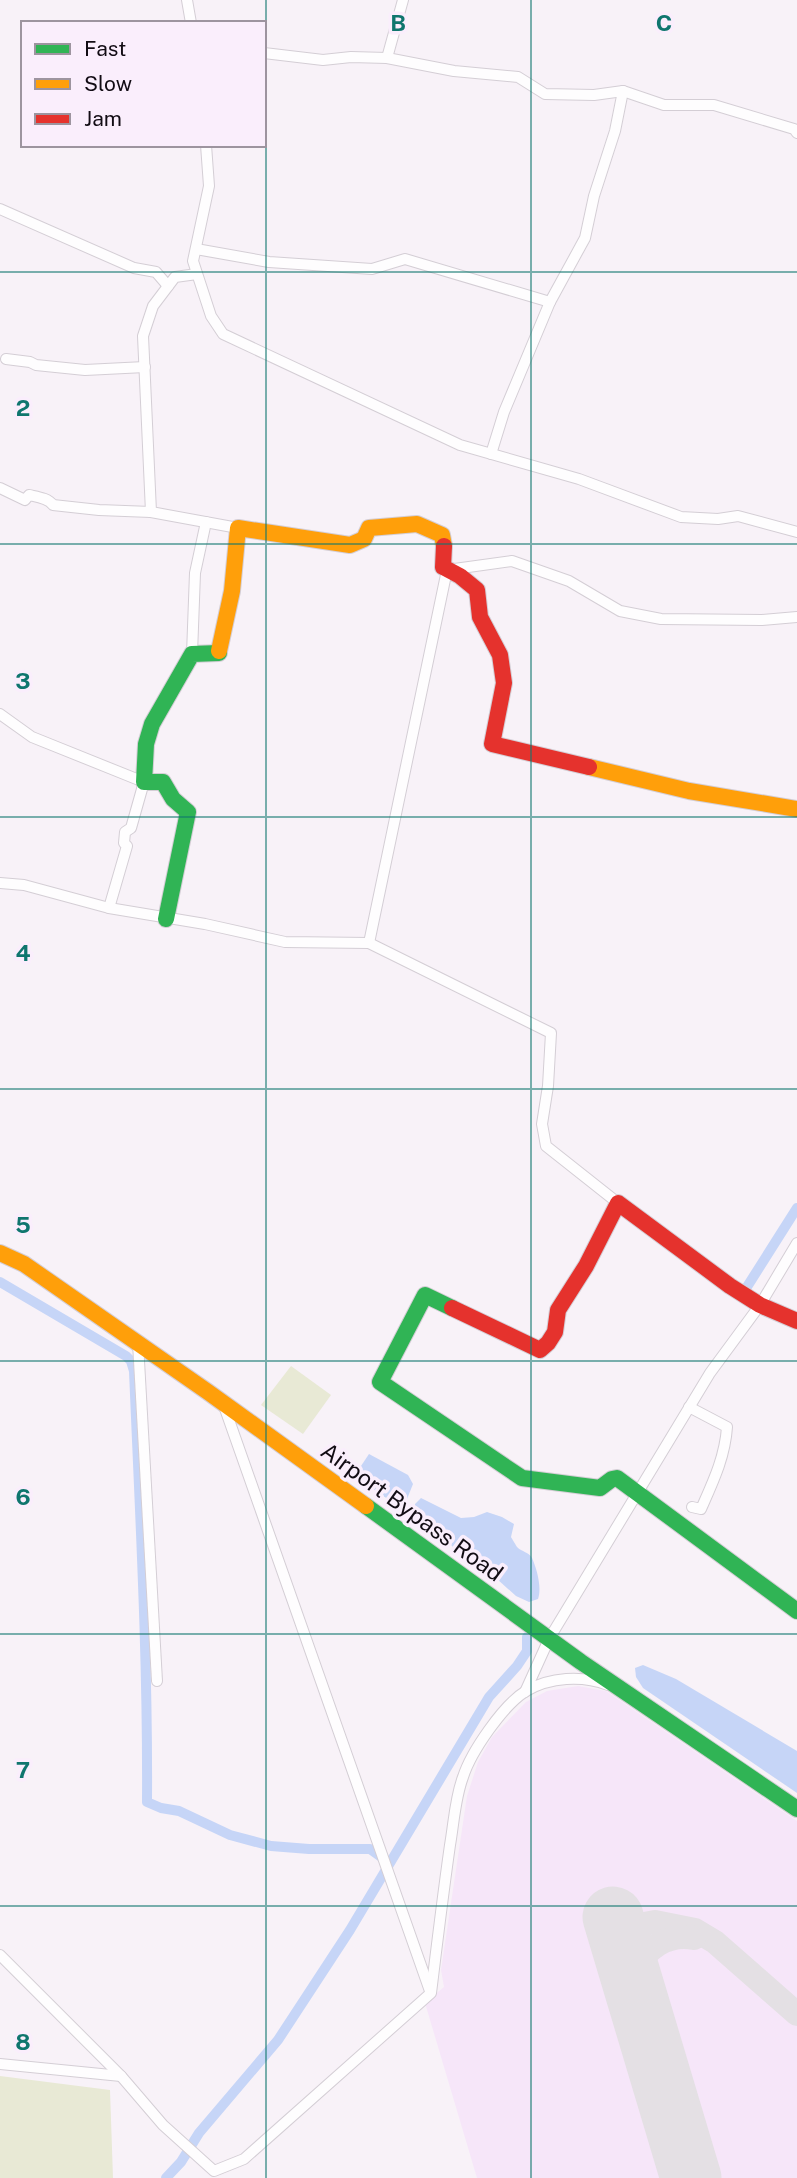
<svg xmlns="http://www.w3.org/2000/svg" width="797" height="2178" font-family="'Public Sans',sans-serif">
  <rect width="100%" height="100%" fill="#f8f2f8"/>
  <polygon fill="#f6e6f9" points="578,1686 606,1691 797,1821 797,2178 477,2178 425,2003 444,1987 441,1970 467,1796 478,1762 492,1737 526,1702 547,1691"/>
  <g fill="#e8e9d5">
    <polygon points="291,1366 331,1395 303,1434 261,1405"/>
    <polygon points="0,2076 110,2090 113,2178 0,2178"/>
  </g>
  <g fill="#c6d5f7">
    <path d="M369 1454 408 1475 413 1484 405 1504 401 1506C385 1498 370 1488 358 1476L359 1469Z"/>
    <path d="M421 1498 461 1518 474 1517 487 1512 502 1517 514 1524 511 1537C511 1537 517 1547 517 1547 522 1552 529 1552 532 1558 537 1569 542 1588 538 1599L529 1602 516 1596 497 1579 459 1553 444 1538 414 1518 415 1504Z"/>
    <polygon points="643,1665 676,1679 797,1751 797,1793 643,1688 636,1677 635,1668"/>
  </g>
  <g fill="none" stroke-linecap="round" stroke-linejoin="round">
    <g stroke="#c6d5f7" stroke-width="10">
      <path d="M0 1282 126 1356 131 1361 134 1371C140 1515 148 1658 147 1802L161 1808 179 1811 230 1835 271 1846 309 1849H370L384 1859"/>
      <polyline points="745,1290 797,1208"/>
      <polyline points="166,2178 181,2162 199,2133 278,2040 350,1930 489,1697 517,1666 527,1651 527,1637"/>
    </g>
    <g stroke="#e4e0e4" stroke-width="24">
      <polyline points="617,1929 655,1922 695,1930 715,1942 797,2014"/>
      <path d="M635 1990C636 1985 635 1978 637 1973 643 1948 669 1933 694 1938"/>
    </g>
    <polyline stroke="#e4e0e4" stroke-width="61" points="613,1917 691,2178"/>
    <g stroke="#d4ced5" stroke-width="12">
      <g id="street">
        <polyline points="187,0 191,23"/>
        <polyline points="264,53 323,60 351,57 387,58 454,71 518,77 545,94 594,95 623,91 664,105 714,105 794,129 797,133"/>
        <polyline points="387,58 403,0"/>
        <polyline points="206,145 209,186 193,261 211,316 223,334 460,445 579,479 681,517 718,519 738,516 797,532"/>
        <polyline points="0,209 134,268 156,272 168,286"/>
        <polyline points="196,249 269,262 372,269 405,259 550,302 504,412 491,454"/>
        <polyline points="197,274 175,277 153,306 143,336 151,512 238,528"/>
        <polyline points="550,302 585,238 594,196 615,131 623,91"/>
        <polyline points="6,359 30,362 36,365 85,370 145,367"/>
        <path d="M0 488 25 500 29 495C38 497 48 498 53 505L99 510 151 512"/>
        <polyline points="192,654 195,573 206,522"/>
        <polyline points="0,714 32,737 144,782 131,828 125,832 124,843 127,846 109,908"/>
        <polyline points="0,883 24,885 109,908 205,924 285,942 369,943 551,1033 548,1086 542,1124 546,1146 618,1203"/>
        <polyline points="369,943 447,570 512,561 569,581 620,611 661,619 762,620 797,617"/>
        <polyline points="138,1343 157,1681"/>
        <polyline points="223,1403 430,1991"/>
        <path d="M689 1407 727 1427C725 1457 713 1482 701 1509L692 1507"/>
        <polyline points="525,1692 549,1639 710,1373 760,1305 797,1243"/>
        <path d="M0 1955 121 2076 163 2125 214 2171 244 2159 431 1993C437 1944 443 1894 450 1845 454 1822 455 1798 463 1777 471 1752 503 1705 526 1691 550 1677 582 1675 608 1685"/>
        <polyline points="0,2064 121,2076"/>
      </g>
    </g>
    <g stroke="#d4ced5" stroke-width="18">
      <g id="fast">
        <polyline points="166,919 188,812 173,799 163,782 144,782 146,744 152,724 192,654 219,653 219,651"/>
        <polyline points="452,1308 425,1295 380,1382 522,1478 600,1488 612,1479 617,1478 797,1611"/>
        <polyline points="366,1506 581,1662 797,1809"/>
      </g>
    </g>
    <g stroke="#d4ced5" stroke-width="18">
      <g id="slow">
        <polyline points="219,651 232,591 238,528 350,545 364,539 369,528 417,524 442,535 444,546"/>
        <polyline points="589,767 689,791 797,809"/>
        <polyline points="0,1253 24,1264 208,1392 366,1506"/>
      </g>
    </g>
    <g stroke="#d4ced5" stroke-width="18">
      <g id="jam">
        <polyline points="444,546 443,567 460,576 477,590 480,617 500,655 504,683 492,744 589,767"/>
        <polyline points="452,1308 540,1350 548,1343 555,1332 558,1310 586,1266 618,1203 730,1286 760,1305 797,1321"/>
      </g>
    </g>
    <use href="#street" stroke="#fefdfe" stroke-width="10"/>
    <use href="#fast" stroke="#30b455" stroke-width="16"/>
    <use href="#slow" stroke="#ff9f0a" stroke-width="16"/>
    <use href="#jam" stroke="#e5322d" stroke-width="16"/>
  </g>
  <path fill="none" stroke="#0f766e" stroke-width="2" stroke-opacity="0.55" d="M266 0V2178M531 0V2178M0 272H797M0 544H797M0 817H797M0 1089H797M0 1361H797M0 1634H797M0 1906H797"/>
  <g text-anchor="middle" stroke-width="7" stroke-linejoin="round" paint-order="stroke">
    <g font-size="23" fill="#120c14" stroke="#faeefc">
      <text transform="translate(412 1512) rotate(36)" y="8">Airport Bypass Road</text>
    </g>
  </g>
  <g font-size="23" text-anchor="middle" font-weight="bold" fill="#0f766e" stroke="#faeefc" stroke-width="7" stroke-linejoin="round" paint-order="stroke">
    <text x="398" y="31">B</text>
    <text x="664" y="31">C</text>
    <text x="23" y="416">2</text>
    <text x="23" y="689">3</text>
    <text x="23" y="961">4</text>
    <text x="23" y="1233">5</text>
    <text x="23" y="1505">6</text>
    <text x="23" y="1778">7</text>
    <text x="23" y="2050">8</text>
  </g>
  <rect x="21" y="21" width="245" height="126" fill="#faeefc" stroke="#9d949f" stroke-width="2"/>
  <rect x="35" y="44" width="35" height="10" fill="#30b455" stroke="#9d949f" stroke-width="2"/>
  <text x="84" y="56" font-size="21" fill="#120c14">Fast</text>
  <rect x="35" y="79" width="35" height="10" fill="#ff9f0a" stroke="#9d949f" stroke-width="2"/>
  <text x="84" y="91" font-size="21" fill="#120c14">Slow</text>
  <rect x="35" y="114" width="35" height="10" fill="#e5322d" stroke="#9d949f" stroke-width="2"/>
  <text x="84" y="126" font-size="21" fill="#120c14">Jam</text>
</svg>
